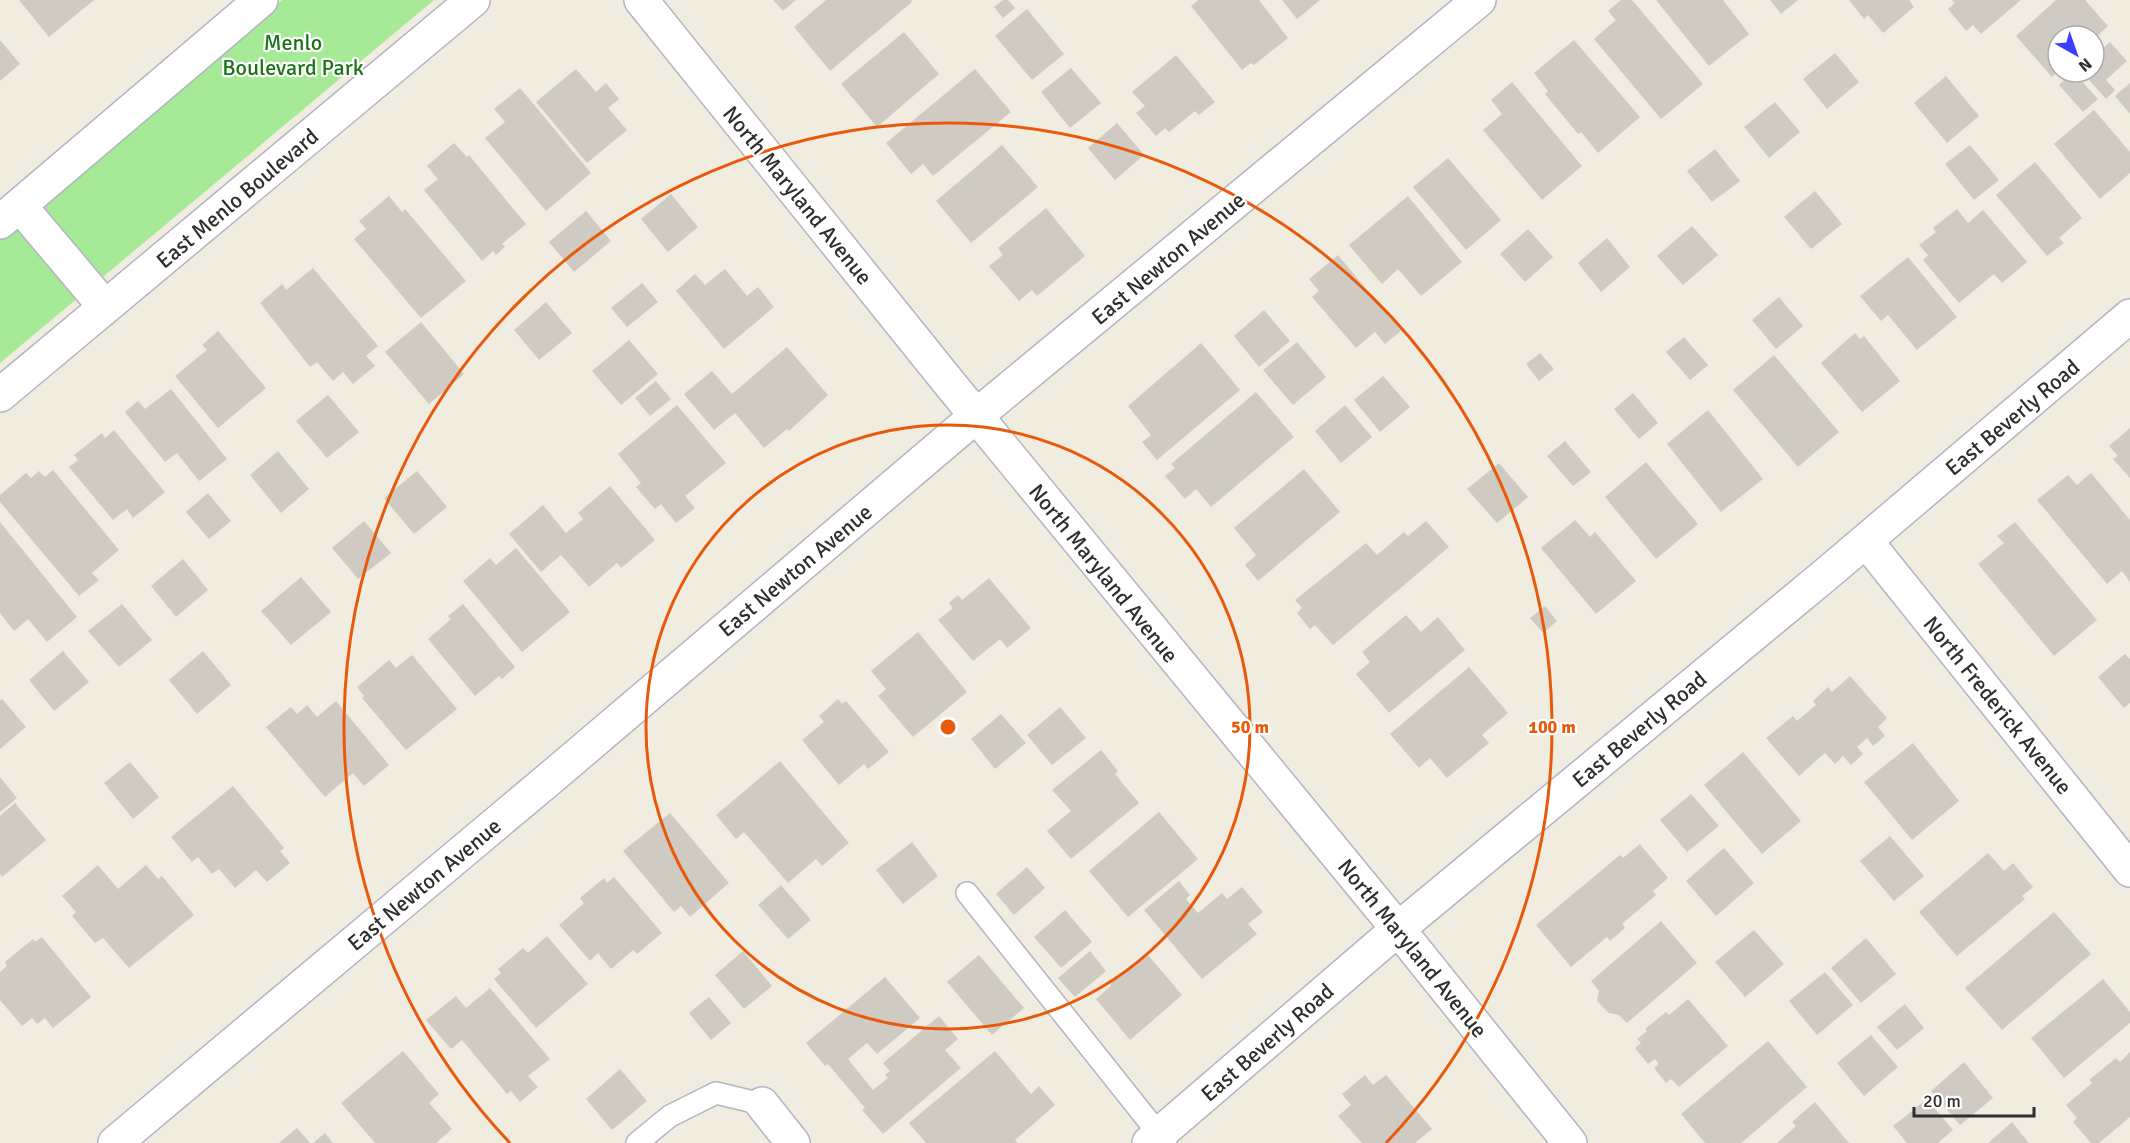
<svg xmlns="http://www.w3.org/2000/svg" width="2130" height="1143" font-family="Signika,sans-serif">
  <rect width="100%" height="100%" fill="#f0ecdf"/>
  <polygon fill="#a6ea98" points="282,0 434,0 0,363 0,238"/>
  <g fill="#cfcbc2">
    <polygon points="19,0 94,0 49,37"/>
    <polygon points="773,0 796,0 783,11"/>
    <polygon points="826,0 911,0 912,2 830,71 794,27"/>
    <polygon points="1003,0 1008,0 1015,8 1003,18 994,7"/>
    <polygon points="1198,0 1259,0 1288,38 1254,65 1251,63 1242,70 1191,6"/>
    <polygon points="1282,0 1320,0 1297,19"/>
    <polygon points="1621,0 1632,0 1703,84 1661,119 1594,39 1616,20 1608,11"/>
    <polygon points="1656,0 1723,0 1749,34 1709,66"/>
    <polygon points="1770,0 1798,0 1781,14"/>
    <polygon points="1849,0 1909,0 1914,7 1883,33 1868,15 1864,19"/>
    <polygon points="1952,0 2021,0 1981,34 1973,25 1966,31 1948,9 1955,3"/>
    <polygon points="2056,0 2085,0 2108,26 2094,39 2094,36 2058,36 2058,71 2052,77 2016,36"/>
    <polygon points="1027,9 1064,54 1032,80 995,36"/>
    <polygon points="904,32 939,74 877,127 841,84"/>
    <polygon points="0,40 20,64 0,81"/>
    <polygon points="1574,40 1640,117 1598,153 1581,132 1578,134 1545,94 1548,91 1534,73"/>
    <polygon points="2110,42 2127,61 2106,80 2115,90 2106,99 2082,72 2094,72 2094,56"/>
    <polygon points="1835,53 1859,82 1827,109 1803,79"/>
    <polygon points="1176,55 1215,102 1199,115 1195,111 1169,132 1165,128 1156,136 1136,113 1145,106 1132,92"/>
    <polygon points="1071,68 1101,103 1070,128 1041,92"/>
    <polygon points="576,69 596,92 606,83 619,99 608,108 627,130 587,163 536,102"/>
    <polygon points="975,69 1011,112 933,176 923,164 911,174 886,143"/>
    <polygon points="2073,72 2098,99 2083,112 2059,85"/>
    <polygon points="1946,76 1979,116 1947,143 1914,103"/>
    <polygon points="1512,82 1582,166 1542,200 1483,130 1502,114 1491,100"/>
    <polygon points="2130,83 2130,114 2115,96"/>
    <polygon points="520,88 591,173 546,211 485,138 505,122 494,109"/>
    <polygon points="1775,102 1800,132 1769,158 1744,127"/>
    <polygon points="2094,110 2130,152 2130,173 2100,199 2054,144"/>
    <polygon points="1117,123 1144,155 1115,180 1088,148"/>
    <polygon points="454,143 467,157 469,155 526,224 502,244 505,247 496,255 493,251 482,261 424,190 438,179 427,166"/>
    <polygon points="1002,145 1038,187 971,243 936,201"/>
    <polygon points="1970,145 1999,180 1974,200 1945,164"/>
    <polygon points="1715,149 1740,181 1712,202 1687,171"/>
    <polygon points="1448,158 1501,220 1466,250 1413,187"/>
    <polygon points="2035,162 2082,218 2059,238 2064,243 2047,256 1996,195"/>
    <polygon points="1815,191 1842,224 1811,249 1784,217"/>
    <polygon points="671,194 698,227 668,252 641,219"/>
    <polygon points="389,196 402,212 405,209 466,281 421,318 354,239 366,229 359,221"/>
    <polygon points="1408,196 1462,262 1421,296 1398,269 1382,284 1349,245"/>
    <polygon points="1046,208 1085,256 1037,296 1032,290 1019,301 989,266 1003,255 998,248"/>
    <polygon points="1957,209 1968,223 1983,210 2027,262 2002,283 1994,274 1959,303 1923,260 1928,255 1919,245 1936,232 1933,228"/>
    <polygon points="586,211 611,241 574,272 549,242"/>
    <polygon points="1692,226 1718,255 1683,285 1657,256"/>
    <polygon points="1528,229 1553,257 1525,282 1500,254"/>
    <polygon points="1607,238 1630,267 1601,292 1578,263"/>
    <polygon points="1338,255 1401,331 1385,344 1375,332 1356,348 1312,297 1319,291 1309,279"/>
    <polygon points="1908,257 1957,317 1917,350 1888,315 1881,321 1860,296"/>
    <polygon points="313,268 378,346 366,356 375,366 353,384 343,372 333,381 317,362 310,367 260,303 282,284 286,290"/>
    <polygon points="725,269 747,296 758,287 774,307 724,349 676,291 695,274 705,285"/>
    <polygon points="642,283 658,302 627,327 611,308"/>
    <polygon points="1779,297 1803,326 1776,349 1752,320"/>
    <polygon points="546,302 572,333 539,360 514,330"/>
    <polygon points="1264,310 1290,341 1259,367 1234,336"/>
    <polygon points="421,322 464,374 429,404 385,352"/>
    <polygon points="218,331 266,388 218,428 175,376 207,350 202,345"/>
    <polygon points="1855,333 1860,339 1864,336 1900,381 1862,412 1821,363"/>
    <polygon points="1684,337 1708,365 1690,380 1666,352"/>
    <polygon points="629,340 658,374 621,405 592,371"/>
    <polygon points="1297,342 1326,377 1293,405 1263,370"/>
    <polygon points="1201,343 1240,390 1157,460 1142,442 1151,435 1128,406"/>
    <polygon points="787,347 828,395 789,431 787,429 764,448 735,413 714,430 684,394 712,371 732,394"/>
    <polygon points="1540,353 1554,369 1539,381 1526,364"/>
    <polygon points="1774,355 1839,432 1798,467 1733,390"/>
    <polygon points="1383,376 1410,407 1380,432 1354,400"/>
    <polygon points="656,381 671,399 650,416 635,398"/>
    <polygon points="171,389 227,459 199,481 177,453 165,462 125,412 138,401 145,409"/>
    <polygon points="1256,392 1294,437 1211,507 1196,489 1185,499 1165,476 1175,468 1171,464"/>
    <polygon points="1633,393 1658,423 1639,439 1614,409"/>
    <polygon points="328,395 359,432 327,458 296,421"/>
    <polygon points="677,405 726,463 685,496 695,508 676,523 661,504 655,509 636,487 641,483 618,454"/>
    <polygon points="1345,405 1372,437 1341,463 1315,431"/>
    <polygon points="1708,410 1763,479 1721,512 1667,444"/>
    <polygon points="2130,428 2130,478 2113,459 2118,456 2109,446"/>
    <polygon points="114,430 165,492 133,518 127,509 113,520 69,467 78,460 74,455 102,433 105,438"/>
    <polygon points="1565,441 1591,472 1573,486 1547,456"/>
    <polygon points="278,451 309,489 281,513 250,475"/>
    <polygon points="1646,462 1698,524 1656,559 1605,497"/>
    <polygon points="1499,463 1528,497 1497,523 1467,489"/>
    <polygon points="1304,469 1340,512 1258,581 1245,565 1256,555 1234,528"/>
    <polygon points="53,470 119,550 92,573 99,580 79,596 0,502 0,495 26,473 31,478 39,471 45,477"/>
    <polygon points="417,471 447,507 414,534 384,498"/>
    <polygon points="2091,473 2130,520 2130,582 2122,571 2107,584 2037,500 2068,475 2077,485"/>
    <polygon points="610,486 655,540 621,568 617,563 589,587 561,555 541,572 509,534 543,505 566,533 583,519 578,513"/>
    <polygon points="208,493 231,521 209,539 186,512"/>
    <polygon points="1575,520 1590,537 1595,532 1636,581 1596,614 1541,548"/>
    <polygon points="364,521 391,553 358,579 332,548"/>
    <polygon points="1426,521 1449,547 1333,645 1315,625 1310,629 1297,613 1302,608 1295,600 1366,543 1377,555 1404,532 1408,536"/>
    <polygon points="0,522 77,617 47,642 28,619 14,631 0,613"/>
    <polygon points="2015,522 2097,620 2054,656 1978,564 2004,543 1997,536"/>
    <polygon points="516,548 570,612 522,652 463,581 490,558 496,565"/>
    <polygon points="183,559 208,590 176,617 151,586"/>
    <polygon points="301,577 331,612 291,645 261,611"/>
    <polygon points="989,578 1031,628 1007,648 1000,639 973,661 938,620 953,608 949,603 958,595 962,600"/>
    <polygon points="122,604 152,640 119,667 88,631"/>
    <polygon points="463,604 515,667 502,679 499,676 475,696 428,639 451,619 448,616"/>
    <polygon points="1545,606 1557,621 1543,633 1530,618"/>
    <polygon points="1406,615 1421,632 1438,617 1465,650 1389,713 1356,674 1370,662 1362,652"/>
    <polygon points="918,632 967,692 913,737 878,696 886,689 871,671"/>
    <polygon points="63,651 89,682 54,711 29,680"/>
    <polygon points="203,651 231,685 197,714 169,680"/>
    <polygon points="2125,654 2130,659 2130,703 2124,708 2098,677"/>
    <polygon points="412,655 457,709 406,750 362,698 364,696 357,687 389,660 396,668"/>
    <polygon points="1469,667 1508,713 1482,735 1489,743 1447,778 1430,758 1419,768 1390,734"/>
    <polygon points="1850,676 1887,718 1878,727 1885,736 1873,746 1867,738 1857,747 1863,754 1851,765 1843,756 1835,764 1825,753 1799,776 1766,738 1793,716 1797,721 1816,705 1813,701 1828,687 1832,692"/>
    <polygon points="2,699 26,727 0,749 0,700"/>
    <polygon points="838,699 842,704 846,701 889,752 868,769 864,764 839,785 802,740 824,722 819,716"/>
    <polygon points="336,701 389,765 364,786 353,773 325,797 266,727 291,707 297,714 307,705 317,717"/>
    <polygon points="1060,707 1086,738 1052,765 1027,735"/>
    <polygon points="1001,714 1026,743 995,769 971,739"/>
    <polygon points="1913,743 1959,801 1912,840 1864,782"/>
    <polygon points="1101,750 1118,771 1115,774 1139,803 1071,859 1047,831 1071,811 1052,790"/>
    <polygon points="1743,752 1801,821 1762,854 1704,785"/>
    <polygon points="780,761 849,843 822,866 816,859 788,883 744,832 736,839 716,815"/>
    <polygon points="130,762 159,797 133,819 104,783"/>
    <polygon points="0,777 17,798 0,812"/>
    <polygon points="233,786 284,848 280,851 290,863 267,882 256,870 235,888 219,869 212,874 198,857 192,862 171,837"/>
    <polygon points="1691,794 1719,826 1687,852 1660,820"/>
    <polygon points="15,803 46,840 2,877 0,874 0,816"/>
    <polygon points="1159,812 1198,859 1128,917 1089,871"/>
    <polygon points="670,813 729,883 690,917 681,906 674,912 623,851"/>
    <polygon points="1890,836 1924,876 1894,901 1860,861"/>
    <polygon points="912,842 938,876 903,904 876,870"/>
    <polygon points="1640,844 1668,878 1653,891 1656,895 1622,924 1625,928 1610,941 1607,937 1571,967 1536,925 1620,855 1623,858"/>
    <polygon points="1724,848 1754,883 1716,916 1686,881"/>
    <polygon points="1988,853 2004,871 2013,863 2033,887 2022,896 2025,899 1957,956 1919,912"/>
    <polygon points="98,865 118,889 146,865 158,879 162,876 194,915 129,968 103,938 95,943 72,916 76,912 62,896"/>
    <polygon points="1027,867 1045,888 1014,915 996,894"/>
    <polygon points="614,877 662,933 637,954 633,950 611,969 598,953 590,961 559,925 584,903 580,898 604,878 607,883"/>
    <polygon points="1179,881 1190,895 1186,899 1198,913 1222,893 1227,899 1242,887 1263,912 1248,924 1257,934 1202,979 1144,910"/>
    <polygon points="781,885 811,920 788,939 758,905"/>
    <polygon points="1065,910 1092,942 1061,968 1034,937"/>
    <polygon points="2054,912 2091,954 2002,1030 1965,988"/>
    <polygon points="1661,921 1697,963 1627,1023 1619,1015 1609,1013 1597,1001 1599,991 1591,981"/>
    <polygon points="1754,930 1784,964 1745,997 1715,962"/>
    <polygon points="547,936 588,984 536,1028 494,979 501,973 498,969 523,948 528,953"/>
    <polygon points="42,937 91,997 53,1028 45,1018 37,1024 32,1018 22,1026 0,1000 0,972 7,966 5,962 33,939 35,942"/>
    <polygon points="1866,938 1896,974 1861,1003 1831,968"/>
    <polygon points="743,951 772,986 744,1009 715,975"/>
    <polygon points="1090,951 1106,971 1075,997 1058,978"/>
    <polygon points="979,955 1024,1008 992,1035 947,982"/>
    <polygon points="1148,955 1182,995 1130,1040 1096,999 1111,986 1110,984 1130,966 1132,968"/>
    <polygon points="1825,972 1853,1005 1817,1035 1789,1001"/>
    <polygon points="885,977 920,1018 877,1054 867,1043 848,1059 873,1090 888,1078 885,1075 890,1071 883,1063 939,1016 958,1039 945,1050 961,1068 883,1134 862,1110 865,1108 828,1064 825,1066 806,1043"/>
    <polygon points="2103,979 2130,1012 2130,1023 2064,1078 2031,1038"/>
    <polygon points="490,988 550,1059 528,1076 538,1087 520,1102 511,1091 507,1094 462,1040 451,1049 426,1020 456,996 466,1008"/>
    <polygon points="709,997 731,1023 711,1040 689,1013"/>
    <polygon points="1688,999 1728,1046 1679,1087 1671,1079 1666,1083 1654,1068 1659,1064 1655,1059 1648,1064 1635,1048 1641,1043 1637,1039 1647,1031 1645,1029 1666,1012 1669,1015"/>
    <polygon points="1905,1004 1924,1028 1897,1050 1877,1027"/>
    <polygon points="1871,1035 1898,1067 1864,1096 1837,1063"/>
    <polygon points="1768,1041 1807,1087 1741,1143 1705,1143 1681,1114"/>
    <polygon points="403,1051 439,1094 429,1103 452,1129 436,1143 375,1143 341,1103"/>
    <polygon points="995,1051 1031,1094 1039,1086 1055,1105 1015,1140 1018,1143 926,1143 909,1123"/>
    <polygon points="2130,1052 2130,1117 2099,1143 2091,1143 2073,1122 2077,1118 2066,1105 2092,1083 2089,1080 2116,1058 2120,1062"/>
    <polygon points="1964,1062 1993,1098 1960,1125 1931,1091"/>
    <polygon points="620,1069 647,1101 612,1130 586,1099"/>
    <polygon points="1365,1075 1373,1085 1386,1075 1432,1129 1415,1143 1362,1143 1338,1116 1351,1105 1342,1094"/>
    <polygon points="1927,1099 1953,1130 1938,1143 1907,1143 1893,1126"/>
    <polygon points="1815,1102 1849,1143 1777,1143 1796,1126 1792,1122"/>
    <polygon points="2012,1122 2029,1143 1988,1143"/>
    <polygon points="297,1128 310,1143 279,1143"/>
    <polygon points="325,1133 333,1143 313,1143"/>
  </g>
  <g fill="none" stroke-linecap="round" stroke-linejoin="round">
    <g stroke="#b3b4c2" stroke-width="24">
      <g id="lane">
        <polyline points="967,893 1166,1143"/>
        <polyline points="637,1143 670,1116 716,1093 762,1104"/>
      </g>
    </g>
    <g stroke="#b3b4c2" stroke-width="36">
      <g id="street">
        <polyline points="20,206 105,307"/>
        <polyline points="0,222 261,0"/>
        <polyline points="0,395 473,0"/>
        <polyline points="1866,541 2130,870"/>
        <polyline points="762,1104 793,1143"/>
        <polyline points="115,1143 554,775 976,416 1479,0"/>
        <polyline points="1149,1143 1398,929 1830,571 2130,316"/>
      </g>
    </g>
    <g stroke="#b3b4c2" stroke-width="36">
      <polyline id="secondary" points="641,0 950,384 1398,929 1570,1143"/>
    </g>
    <use href="#lane" stroke="#fff" stroke-width="21"/>
    <use href="#street" stroke="#fff" stroke-width="33"/>
    <use href="#secondary" stroke="#fff" stroke-width="33"/>
  </g>
  <g fill="none" stroke="#e8590c" stroke-width="3">
    <circle cx="948" cy="727" r="302"/>
    <path d="M510 1143A604 604 0 1 1 1386 1143"/>
  </g>
  <g text-anchor="middle" stroke-width="4.5" stroke-linejoin="round" paint-order="stroke">
    <g font-size="22" fill="#187315" stroke="#fff">
      <text x="293" y="50">Menlo<tspan x="293" dy="25">Boulevard Park</tspan></text>
    </g>
    <g font-size="22" fill="#2e2e2e" stroke="#fff">
      <text transform="translate(798 195) rotate(51)" y="8">North Maryland Avenue</text>
      <text transform="translate(237 198) rotate(-40)" y="8">East Menlo Boulevard</text>
      <text transform="translate(1168 258) rotate(-40)" y="8">East Newton Avenue</text>
      <text transform="translate(2012 417) rotate(-40)" y="8">East Beverly Road</text>
      <text transform="translate(795 570) rotate(-40)" y="8">East Newton Avenue</text>
      <text transform="translate(1104 573) rotate(51)" y="8">North Maryland Avenue</text>
      <text transform="translate(1998 705) rotate(51)" y="8">North Frederick Avenue</text>
      <text transform="translate(1639 729) rotate(-40)" y="8">East Beverly Road</text>
      <text transform="translate(424 884) rotate(-40)" y="8">East Newton Avenue</text>
      <text transform="translate(1413 948) rotate(51)" y="8">North Maryland Avenue</text>
      <text transform="translate(1267 1042) rotate(-41)" y="8">East Beverly Road</text>
    </g>
  </g>
  <circle cx="948" cy="727" r="9" fill="#e8590c" stroke="#fff" stroke-width="3"/>
  <g font-size="18" text-anchor="middle" font-weight="bold" fill="#e8590c" stroke="#fff" stroke-width="4.5" stroke-linejoin="round" paint-order="stroke">
    <text x="1250" y="733">50 m</text>
    <text x="1552" y="733">100 m</text>
  </g>
  <g transform="translate(2076 54) rotate(140)"><circle r="28" fill="#ffffff" stroke="#ababab" stroke-width="1.5"/>
  <path d="M0-4.5L10 22L0 15L-10 22Z" fill="#3d3fff"/>
  <text y="-9" font-size="16" font-weight="bold" text-anchor="middle" fill="#2e2e2e">N</text>
  </g>
  <path d="M1914 1107v9h120v-9" fill="none" stroke="#2e2e2e" stroke-width="3"/>
  <text x="1923" y="1107" font-size="18" fill="#2e2e2e" stroke="#ffffff" stroke-width="4.5" paint-order="stroke">20 m</text>
</svg>
